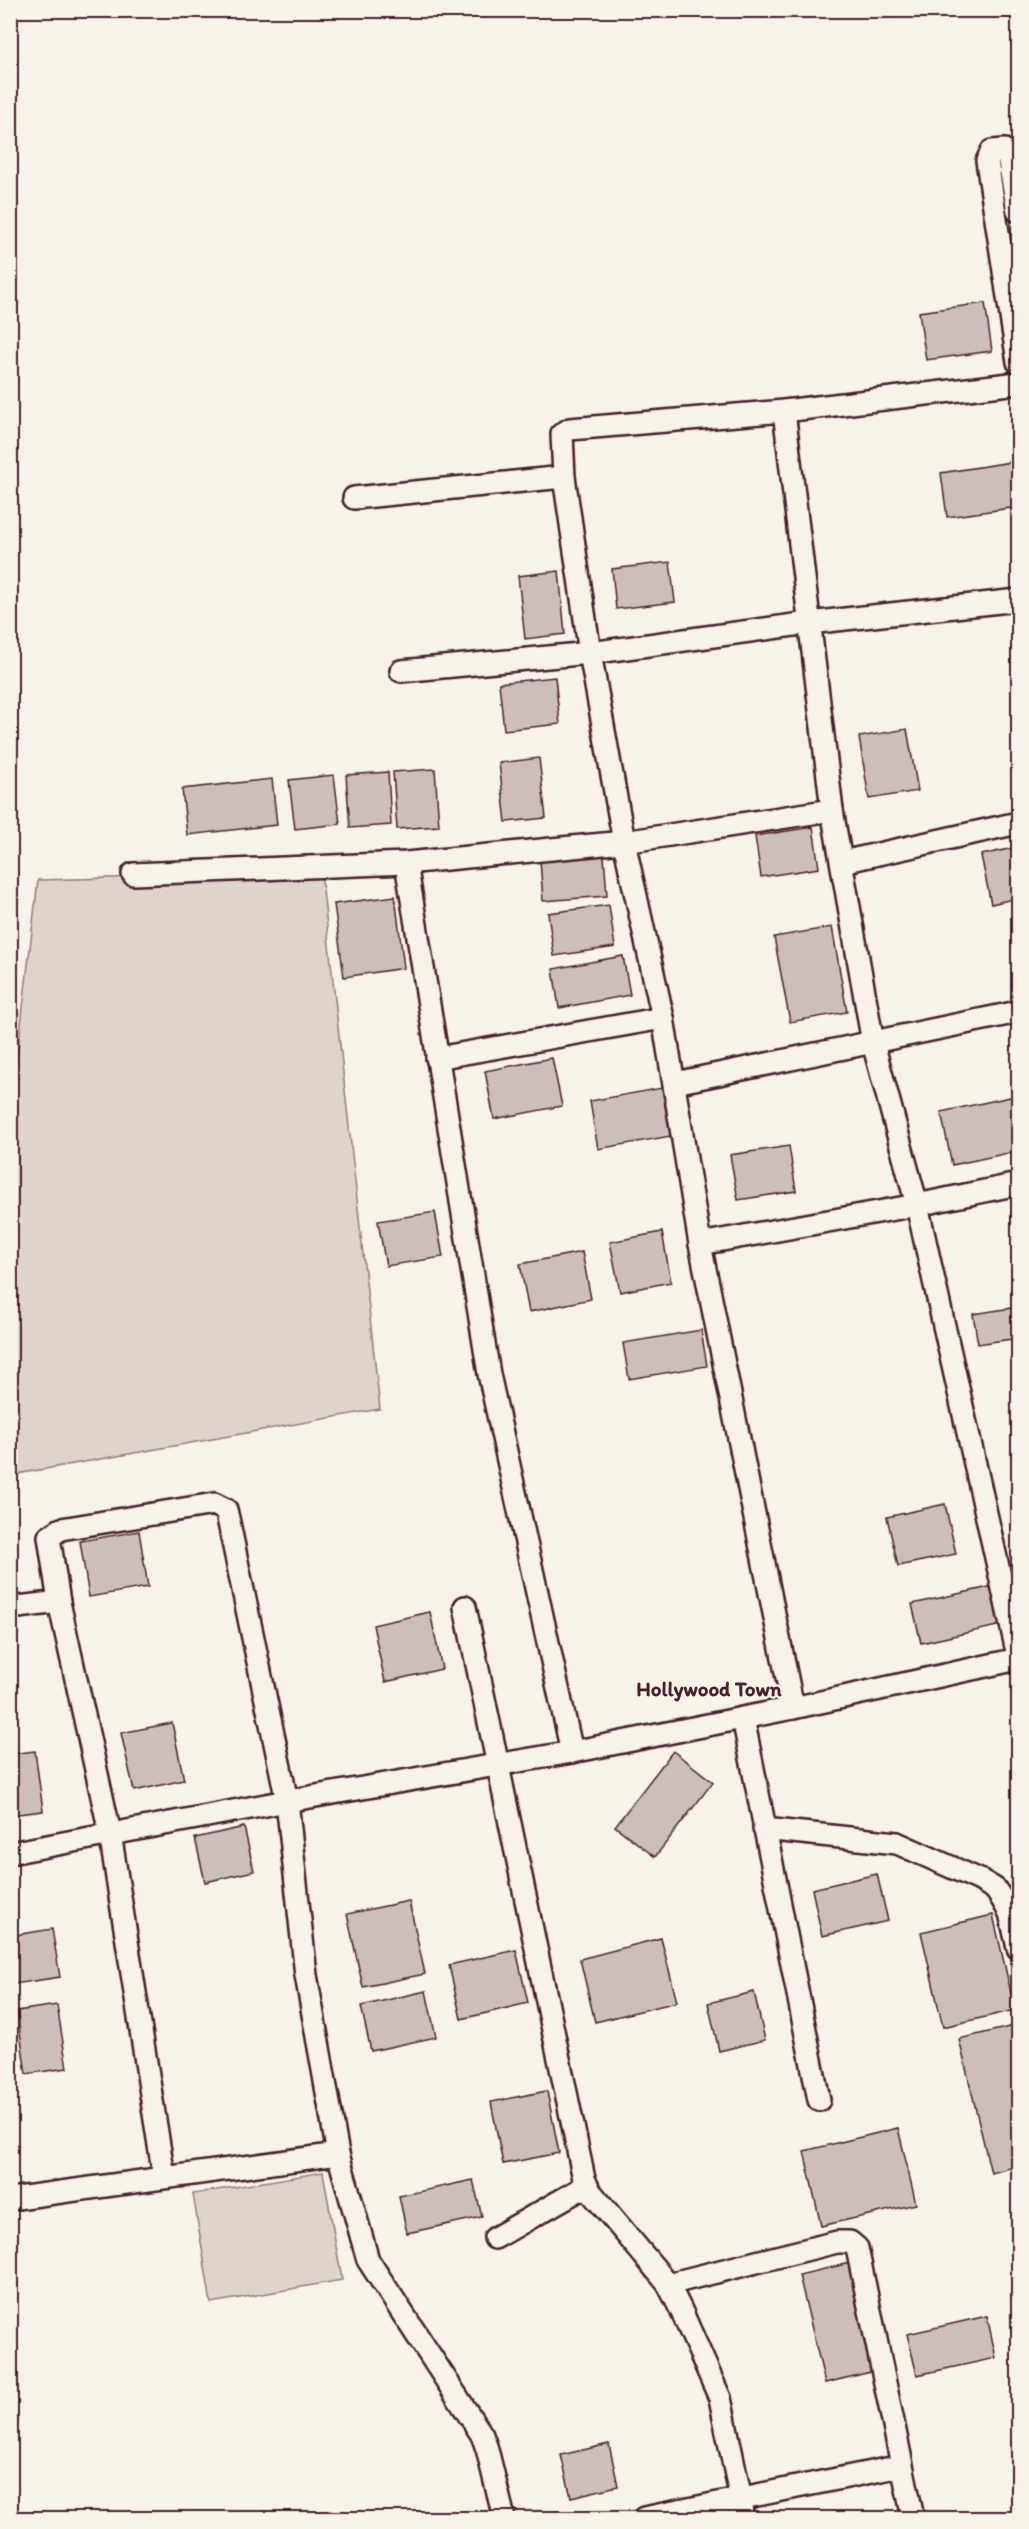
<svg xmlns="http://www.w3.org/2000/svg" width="1029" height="2529" font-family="Itim,sans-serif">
  <rect width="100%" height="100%" fill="#f7f3e8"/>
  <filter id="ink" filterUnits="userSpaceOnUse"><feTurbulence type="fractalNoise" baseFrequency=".0167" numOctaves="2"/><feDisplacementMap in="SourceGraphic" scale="12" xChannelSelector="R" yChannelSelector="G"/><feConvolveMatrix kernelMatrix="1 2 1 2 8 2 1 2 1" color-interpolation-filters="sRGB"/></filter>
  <g filter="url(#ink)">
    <g fill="#ded4cc" stroke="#947a7c" stroke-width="1.5">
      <polygon points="321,872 380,1409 11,1475 10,1118 38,880"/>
      <polygon points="323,2172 342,2280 211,2303 193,2194"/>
    </g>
    <g fill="#ccbfb9" stroke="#4a1f2b" stroke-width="1.5">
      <polygon points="985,303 992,351 926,360 919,312"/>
      <polygon points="1018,461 1018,507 947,517 941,473"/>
      <polygon points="670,562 675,602 616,609 612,569"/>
      <polygon points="559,571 565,634 525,639 518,576"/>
      <polygon points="555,677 560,724 504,730 499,683"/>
      <polygon points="907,729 918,791 869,799 859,737"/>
      <polygon points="539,758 546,818 506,822 499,763"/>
      <polygon points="435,769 439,826 397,829 393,772"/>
      <polygon points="388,772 391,825 350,828 346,775"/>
      <polygon points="334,775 340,824 295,829 289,780"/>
      <polygon points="272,779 277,825 187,835 182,789"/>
      <polygon points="813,827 819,868 761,877 755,836"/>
      <polygon points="1018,847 1018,898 991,904 981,855"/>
      <polygon points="604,856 607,896 543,901 540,860"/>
      <polygon points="395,896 404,968 344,977 334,904"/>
      <polygon points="609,905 615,947 554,956 548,913"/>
      <polygon points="832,927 847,1012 790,1022 774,937"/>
      <polygon points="623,956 630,995 559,1008 553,969"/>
      <polygon points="552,1058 562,1106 494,1119 485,1071"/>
      <polygon points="662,1088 671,1136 598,1149 590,1101"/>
      <polygon points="1015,1096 1018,1114 1018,1151 952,1165 941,1112"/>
      <polygon points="789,1146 796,1191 738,1200 730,1155"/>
      <polygon points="435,1212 443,1257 386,1266 378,1221"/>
      <polygon points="662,1232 671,1282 620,1292 610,1242"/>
      <polygon points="582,1252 591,1299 529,1312 520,1264"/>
      <polygon points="1018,1307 1018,1338 978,1344 973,1314"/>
      <polygon points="701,1330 707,1366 629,1379 623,1343"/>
      <polygon points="945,1504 956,1554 898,1566 887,1517"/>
      <polygon points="139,1531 148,1587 89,1597 80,1541"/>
      <polygon points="994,1586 1002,1625 921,1643 912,1604"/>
      <polygon points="430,1612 442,1669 385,1682 373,1625"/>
      <polygon points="172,1723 184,1780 134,1791 121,1733"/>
      <polygon points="35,1751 43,1811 10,1815 10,1754"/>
      <polygon points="673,1751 713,1782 655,1857 615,1826"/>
      <polygon points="244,1827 254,1871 205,1882 195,1838"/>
      <polygon points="877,1874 888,1921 822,1936 812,1889"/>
      <polygon points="409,1901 425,1974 363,1987 347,1914"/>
      <polygon points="993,1915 1015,2010 943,2027 921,1932"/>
      <polygon points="52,1929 60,1977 14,1984 10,1964 10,1936"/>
      <polygon points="661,1938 677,2002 595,2022 580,1959"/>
      <polygon points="516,1950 528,2003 461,2019 449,1965"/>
      <polygon points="426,1991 436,2037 371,2051 361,2006"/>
      <polygon points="754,1992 765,2040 719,2051 708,2003"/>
      <polygon points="57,2005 67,2068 26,2074 17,2011"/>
      <polygon points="1018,2025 1018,2166 991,2173 959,2039"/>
      <polygon points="547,2091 559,2153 503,2164 491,2102"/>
      <polygon points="898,2128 916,2204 821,2226 804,2151"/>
      <polygon points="473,2180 482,2217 407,2233 399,2196"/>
      <polygon points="850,2263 875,2371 825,2383 799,2275"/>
      <polygon points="987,2316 996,2358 917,2375 907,2334"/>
      <polygon points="609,2444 618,2486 571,2497 561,2455"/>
    </g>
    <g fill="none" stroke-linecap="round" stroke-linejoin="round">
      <g stroke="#4a1f2b" stroke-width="26">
        <g id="street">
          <polyline points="1018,211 1008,156 1004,150 992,151 987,161 1018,362"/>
          <polyline points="784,411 832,810 873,1043 917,1205 1018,1656"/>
          <polyline points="354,498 564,477"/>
          <polyline points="401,671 590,653 809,623 1018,600"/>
          <polyline points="842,862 1018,823"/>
          <polyline points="406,863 489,1374 572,1752"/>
          <polyline points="133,874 406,863 624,842 832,810"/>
          <polyline points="437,1058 663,1018"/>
          <polyline points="675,1083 1018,1012"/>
          <polyline points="700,1244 917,1205 1018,1184"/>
          <polyline points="465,1607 584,2179 590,2191 668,2284 681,2310 720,2398 741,2499 742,2518"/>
          <polyline points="10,1608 59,1602"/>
          <polyline points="793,1708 700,1244 663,1018 624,842 590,653 564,477 562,434 570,429 784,411 1018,383"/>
          <polyline points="743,1718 819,2100"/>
          <polyline points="764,1829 897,1843 980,1880 995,1889 1002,1899 1010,1913 1018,1948"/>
          <polyline points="10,1853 287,1801 572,1752 793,1708 1018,1659"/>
          <polyline points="164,2177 110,1833 59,1602 49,1537 61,1529 214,1504 226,1510 228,1518 287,1801 306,1975 338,2154 368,2260 482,2435 487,2449 504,2518"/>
          <polyline points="10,2199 338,2154"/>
          <polyline points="495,2238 586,2186"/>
          <polyline points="668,2284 837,2242 850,2242 857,2248 913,2518"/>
          <polyline points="644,2518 901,2466"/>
        </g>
      </g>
      <use href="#street" stroke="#f7f3e8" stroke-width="21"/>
    </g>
  </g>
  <g text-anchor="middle" stroke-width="4.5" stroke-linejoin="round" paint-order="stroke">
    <g font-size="21" font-weight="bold" fill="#4a1f2b" stroke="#f7f3e8">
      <text x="709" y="1696">Hollywood Town</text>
    </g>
  </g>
  <rect width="1029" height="2529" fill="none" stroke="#f7f3e8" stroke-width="36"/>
  <rect x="18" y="18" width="993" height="2493" fill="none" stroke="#4a1f2b" stroke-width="2" filter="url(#ink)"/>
</svg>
